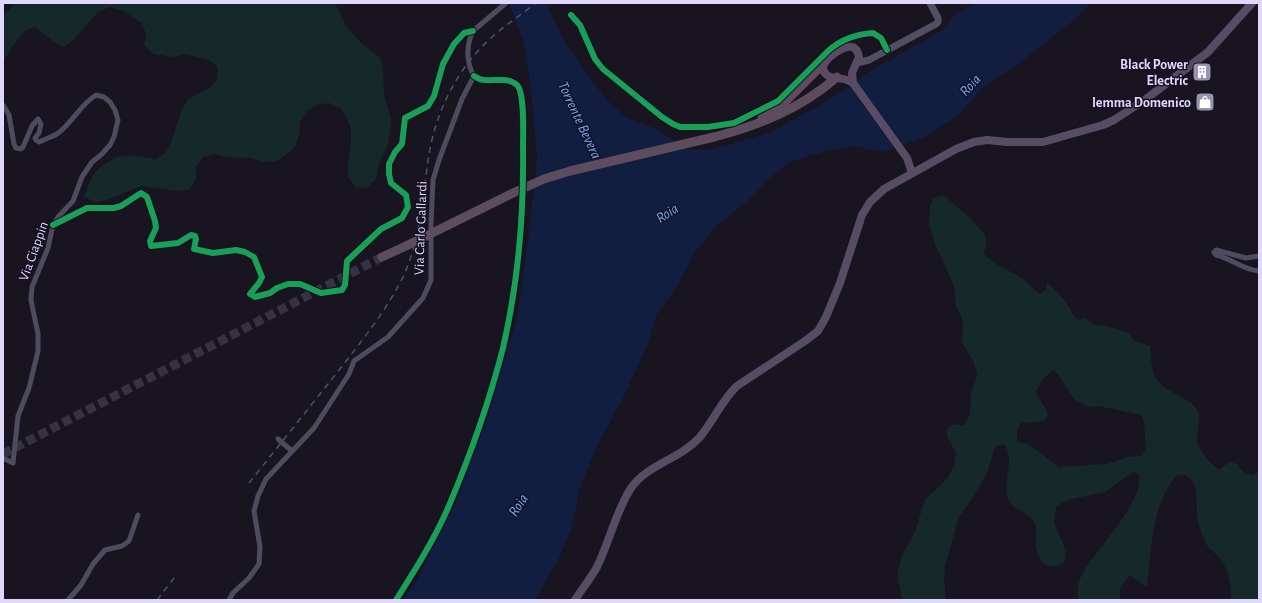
<svg xmlns="http://www.w3.org/2000/svg" width="1262" height="603" font-family="'Alegreya Sans',sans-serif">
  <rect width="100%" height="100%" fill="#181520"/>
  <g fill="#15292b" fill-rule="evenodd">
    <path d="M13 3H335L346 26 362 44 381 58 383 71 384 95 391 119 390 131 388 143 378 167 376 179 367 188 356 187 348 177V165L351 141V129L347 118 340 108 329 103 317 105 306 112 300 122 299 135 295 147 286 155 276 161 264 162 251 158 226 157 215 154 203 157 196 167V179L189 190 177 191 141 186 107 200 95 202 84 197C87 191 89 183 92 177 95 172 101 167 105 164 125 150 134 157 156 159L166 152 171 142 182 109 188 99 209 88 217 80 218 68 210 60 186 54 174 57 153 54 144 45 146 34 142 23 122 10 110 7 98 12 74 39 64 47 54 42 35 27 24 31 10 50 3 62V15L12 7Z"/>
    <path d="M939 196H945L970 218 984 233 986 240V247L983 254 1001 267 1015 274 1023 279 1039 294 1046 290 1047 283C1055 288 1064 299 1069 307 1072 312 1073 316 1078 320L1084 318 1095 325 1106 326 1130 333 1133 340 1150 346C1151 355 1151 365 1154 374 1159 391 1185 394 1196 408 1202 417 1197 428 1197 438 1196 447 1211 465 1219 469L1230 462 1237 464 1241 470 1246 473 1253 475 1259 472V600H1231C1232 587 1228 567 1219 557 1213 550 1208 550 1204 539 1201 532 1198 524 1197 516 1196 504 1199 491 1192 481 1189 477 1184 474 1179 475 1174 476 1171 482 1169 486 1151 515 1151 552 1147 586L1143 585 1129 575 1120 589V600H1078C1078 593 1077 585 1080 579 1092 551 1145 504 1139 474L1133 472 1105 492 1071 499 1056 506C1056 511 1054 517 1054 521 1056 532 1069 549 1065 559 1064 563 1060 565 1056 566 1043 569 1037 556 1036 545 1035 536 1039 527 1032 519 1024 509 1011 512 1007 494 1004 477 1015 459 1004 444L998 445 994 450 990 464 985 477 971 500 959 517 945 566 944 579 946 600H902L897 573 902 556 916 529 925 499 940 486 948 477 954 466 956 453 947 436V430L951 425H964L970 414 971 392 976 380 977 374 973 361 963 344 962 338 963 325 962 318 956 306 954 286 935 244 929 225 930 206 933 199ZM1053 370 1060 377 1074 399 1088 407 1099 406 1142 415C1146 427 1144 436 1146 448L1141 456 1128 457 1107 464 1059 467 1028 444 1017 442V430L1021 423 1038 422 1045 420 1048 414C1045 406 1039 400 1036 392L1043 379Z"/>
  </g>
  <polygon fill="#121e40" points="509,3 546,3 565,43 605,98 625,117 656,129 687,149 709,150 769,133 809,111 853,85 865,74 941,31 956,14 975,3 1090,3 1080,15 1016,66 984,86 958,116 925,137 883,152 853,146 826,151 789,162 770,178 747,202 719,223 695,252 678,285 657,314 647,346 624,396 599,442 581,484 571,531 555,566 535,600 403,600 416,582 456,501 484,427 517,318 528,241 537,158 531,89 523,40"/>
  <g fill="none" stroke-linecap="round" stroke-linejoin="round">
    <polyline stroke="#363241" stroke-width="9" stroke-dasharray="9 4.5" stroke-linecap="butt" points="3,454 382,257"/>
    <g stroke="#4e4b5f" stroke-width="5">
      <path d="M571 15 580 25 595 59 603 69 662 117 673 124 680 127H708L734 123 778 101 829 50C841 40 857 34 873 33L881 38 887 50"/>
      <path d="M474 76C466 63 466 45 473 31L506 3"/>
      <path d="M3 105 9 115 14 144 16 148 21 149 23 147 32 126 38 119 41 124 39 133 35 138 36 140 39 142C45 139 52 137 57 134 72 123 80 105 96 95L104 97 110 102 115 110 118 120 114 137 110 145 102 154 92 162 82 177 73 201 58 217 53 225 48 248 32 287 31 300 38 334V351L29 388 18 416 13 463 3 458"/>
      <polyline points="53,225 87,208 114,208 121,206 141,193 147,197 155,221 156,228 150,241 151,246 178,243 191,235 195,236 196,239 194,249 213,253 236,250 245,252 254,257 262,277 259,283 250,294 255,297 270,293 277,288 288,284 300,284 321,293 342,290 345,285 347,261 381,229 402,218 408,207 406,195 391,183 389,174 389,164 395,152 402,144 405,118 428,106 434,96 443,64 454,44 464,33 473,31"/>
      <path d="M1259 256 1246 258 1216 250 1214 252 1216 255C1233 259 1241 269 1259 271"/>
      <polyline points="278,439 292,451"/>
      <polyline points="68,600 81,585 93,564 105,550 122,546 129,541 138,515"/>
      <polyline points="229,600 233,593 249,578 259,564 260,547 254,511 258,496 266,479 314,428 349,374 354,361 388,337 423,298 431,280 431,224 433,180 439,160 462,99 474,76"/>
      <path d="M396 600C415 570 434 540 448 508 470 456 489 403 503 348 518 283 524 214 523 147 523 135 525 93 517 85 508 77 496 81 485 80 481 80 477 78 474 76"/>
    </g>
    <polyline stroke="#524f65" stroke-width="7" points="857,63 869,60 936,24 938,22 938,18 930,3"/>
    <g stroke="#574c64" stroke-width="8">
      <path d="M853 83 852 73 859 57C856 41 844 47 835 53 828 58 817 67 827 75 832 80 844 76 853 83L907 158 912 173"/>
      <path d="M575 600C582 589 591 578 597 567 609 543 616 511 631 488 648 464 680 459 699 438 713 422 721 401 737 386L805 341 818 331 826 317 840 283 862 215 870 202 884 189 956 149 974 142 987 140 1007 142H1043L1103 125 1114 120 1146 99 1208 52 1252 3"/>
    </g>
    <g stroke="#5d4c5e" stroke-width="9">
      <polyline points="762,118 787,100 824,63"/>
      <path d="M714 137C760 125 800 109 837 77"/>
      <polyline points="382,257 406,246"/>
    </g>
    <g stroke="#485667" stroke-width="1.5" stroke-dasharray="6 5" stroke-linecap="butt">
      <path d="M249 483C278 447 307 410 336 374 360 343 385 313 403 277 419 243 422 205 427 168 433 117 454 71 493 36 507 24 522 14 536 3"/>
      <polyline points="157,600 174,578"/>
    </g>
    <polyline stroke="#5d4c5e" stroke-width="9" points="406,246 515,192 544,179 570,171 714,137"/>
    <g stroke="#161124" stroke-width="8">
      <g id="cycleway">
        <path d="M571 15 580 25 595 59 603 69 662 117 673 124 680 127H708L734 123 778 101 829 50C841 40 857 34 873 33L881 38 887 50"/>
        <polyline points="53,225 87,208 114,208 121,206 141,193 147,197 155,221 156,228 150,241 151,246 178,243 191,235 195,236 196,239 194,249 213,253 236,250 245,252 254,257 262,277 259,283 250,294 255,297 270,293 277,288 288,284 300,284 321,293 342,290 345,285 347,261 381,229 402,218 408,207 406,195 391,183 389,174 389,164 395,152 402,144 405,118 428,106 434,96 443,64 454,44 464,33 473,31"/>
        <path d="M396 600C415 570 434 540 448 508 470 456 489 403 503 348 518 283 524 214 523 147 523 135 525 93 517 85 508 77 496 81 485 80 481 80 477 78 474 76"/>
      </g>
    </g>
    <use href="#cycleway" stroke="#1a9f57" stroke-width="6"/>
  </g>
  <defs>
    <g id="building-square" transform="scale(1)"><rect x="-9" y="-9" width="18" height="18" rx="4" fill="#9994ae" stroke="#161124"/><path d="M-4-6H4V6H1V3H-1V6H-4ZM-2.5-4.3h1.7v1.8h-1.7ZM.8-4.3h1.7v1.8H.8ZM-2.5-1h1.7V.8h-1.7ZM.8-1h1.7V.8H.8Z" fill="#fff"/></g>
    <g id="shop-square" transform="scale(1)"><rect x="-9" y="-9" width="18" height="18" rx="4" fill="#9994ae" stroke="#161124"/><path d="M-5-2.5h2.3a2.7 3.5 0 0 1 5.4 0H5L5.5 6h-11ZM-1.5-2.5h3a1.5 2.3 0 0 0-3 0Z" fill="#fff"/></g>
  </defs>
  <g fill-rule="evenodd">
    <use href="#building-square" x="1202" y="72"/>
    <use href="#shop-square" x="1205" y="102"/>
  </g>
  <g text-anchor="middle" stroke-width="3" stroke-linejoin="round" paint-order="stroke">
    <g font-size="14" font-weight="bold" fill="#dfd8fb" stroke="#161124" text-anchor="end">
      <text x="1188" y="69">Black Power<tspan x="1188" dy="16">Electric</tspan></text>
      <text x="1191" y="107">Iemma Domenico</text>
    </g>
    <g font-size="14" fill="#dfd8fb" stroke="#161124">
      <text transform="translate(420 228) rotate(-88)" y="5">Via Carlo Gallardi</text>
      <text transform="translate(33 251) rotate(-70)" y="5">Via Ciappin</text>
    </g>
    <g font-size="15" font-style="italic" fill="#70a9f1" stroke="#161124">
      <text transform="translate(970 85) rotate(-48)" y="5">Roia</text>
      <text transform="translate(580 120) rotate(65)" y="5">Torrente Bevera</text>
      <text transform="translate(667 213) rotate(-33)" y="5">Roia</text>
      <text transform="translate(518 505) rotate(-57)" y="5">Roia</text>
    </g>
  </g>
  <rect width="1262" height="603" fill="none" stroke="#dfd8fb" stroke-width="8"/>
</svg>
